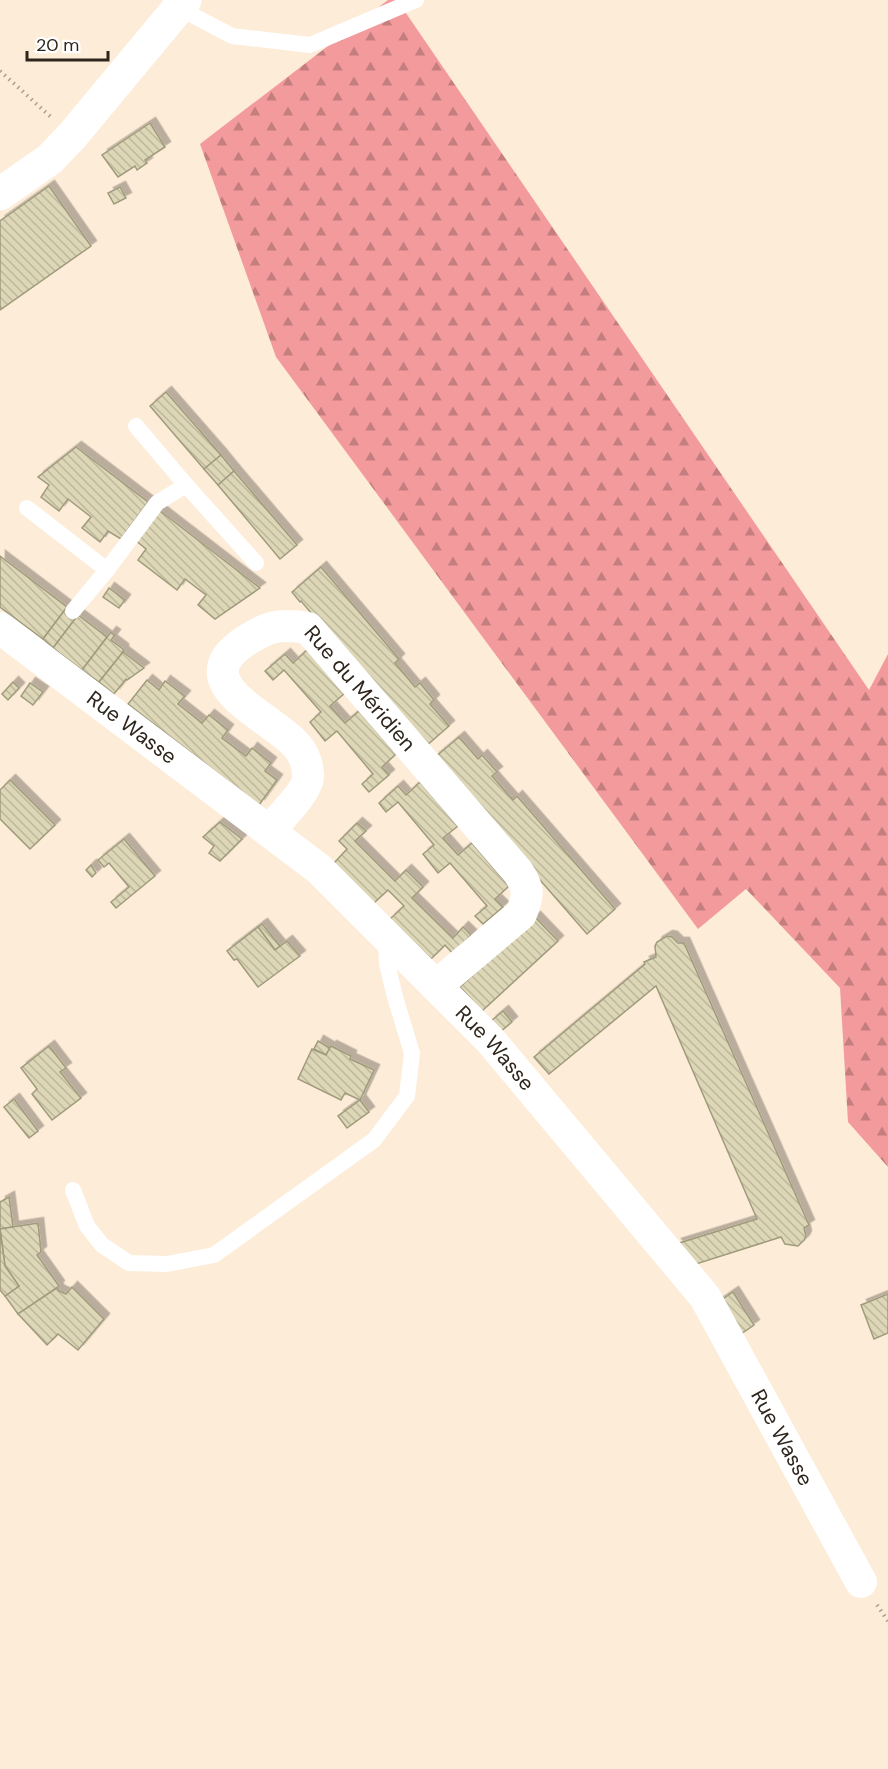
<svg xmlns="http://www.w3.org/2000/svg" width="888" height="1769" font-family="'DM Sans',sans-serif">
  <defs>
    <pattern id="forest-firs" width="22" height="20" patternUnits="userSpaceOnUse" patternTransform="scale(1.5)"><rect width="22" height="20" fill="#f39b9c"/><path d="M5 1l3.5 6h-7zM16 11l3.5 6h-7z" fill="#c57e7f"/></pattern>
    <pattern id="building-back-hatch" width="6" height="6" patternUnits="userSpaceOnUse" patternTransform="scale(1.5)"><rect width="6" height="6" fill="#ddd7b7"/><path d="M-1 5l2 2M0 0l6 6M5-1l2 2" fill="none" stroke="#beb89d"/></pattern>
    <filter id="shadow"><feDropShadow dx="5.5" dy="-5.5" stdDeviation="0" flood-color="#0004"/></filter>
  </defs>
  <rect width="100%" height="100%" fill="#fdecd7"/>
  <polygon fill="url(#forest-firs)" points="388,0 397,0 869,690 888,654 888,1167 848,1122 840,988 746,889 698,929 276,357 200,144"/>
  <g fill="url(#building-back-hatch)" stroke="#a09b7d" stroke-width="1.5" filter="url(#shadow)">
    <polygon points="150,123 165,147 145,160 147,163 137,170 135,166 118,177 102,155"/>
    <polygon points="49,186 91,246 0,310 0,221"/>
    <polygon points="120,187 126,198 114,204 108,193"/>
    <polygon points="166,392 221,455 204,469 150,406"/>
    <polygon points="76,447 148,502 121,539 108,531 100,542 82,528 91,517 68,499 59,511 41,497 49,485 38,477"/>
    <polygon points="221,455 234,471 218,485 204,469"/>
    <polygon points="234,471 297,545 280,559 218,485"/>
    <polygon points="159,510 260,588 215,619 198,605 206,595 185,579 177,590 138,560 146,549 135,540"/>
    <polygon points="0,556 67,607 43,639 0,607"/>
    <polygon points="321,567 399,659 395,663 415,687 420,683 434,700 430,704 449,726 425,747 301,601 300,602 292,592"/>
    <polygon points="109,588 125,600 119,608 103,597"/>
    <polygon points="67,607 78,615 53,648 43,639"/>
    <polygon points="78,615 107,637 82,670 53,648"/>
    <polygon points="111,632 115,635 111,640 123,649 123,652 99,682 82,670"/>
    <polygon points="307,650 345,693 330,706 345,723 359,711 396,754 382,767 389,775 369,792 362,784 373,774 337,731 325,741 310,722 321,712 284,670 273,680 265,671 285,654 293,663"/>
    <polygon points="123,652 144,668 127,680 126,679 114,694 99,682"/>
    <polygon points="147,680 159,690 165,681 185,696 178,704 202,723 209,715 228,730 222,738 246,756 252,748 271,763 265,771 277,780 259,805 128,704"/>
    <polygon points="13,682 19,688 8,700 2,694"/>
    <polygon points="30,683 43,692 33,705 21,696"/>
    <polygon points="459,737 478,759 482,755 497,772 492,776 513,800 517,796 615,909 587,934 434,758"/>
    <polygon points="10,780 55,825 30,849 0,819 0,790"/>
    <polygon points="420,782 458,826 443,838 458,855 472,843 509,886 495,899 503,907 483,924 475,916 487,906 450,863 438,873 423,854 434,845 398,802 386,812 379,803 398,786 406,795"/>
    <polygon points="220,822 242,839 220,861 209,853 214,846 203,837"/>
    <polygon points="357,823 366,831 355,841 395,881 406,870 423,887 412,898 453,938 463,927 471,935 453,954 445,945 431,959 390,919 404,906 388,890 374,903 334,863 347,849 339,841"/>
    <polygon points="124,839 155,876 116,908 111,902 129,887 109,863 104,867 98,860"/>
    <polygon points="91,865 96,873 92,877 86,870"/>
    <polygon points="535,917 558,941 482,1011 460,987"/>
    <polygon points="262,924 280,946 275,950 258,927"/>
    <polygon points="258,927 275,950 287,941 300,956 258,987 237,959 234,960 227,951"/>
    <polygon points="667,936 672,937 678,943 684,943 809,1225 804,1228 806,1236 804,1240 798,1246 785,1244 781,1237 693,1265 676,1244 757,1219 656,986 549,1074 534,1057 645,964 644,962 656,957 655,946 657,942"/>
    <polygon points="503,1011 512,1022 500,1032 491,1021"/>
    <polygon points="318,1041 330,1048 326,1055 314,1049"/>
    <polygon points="49,1046 66,1068 60,1072 81,1098 52,1120 32,1094 37,1089 21,1068"/>
    <polygon points="331,1046 351,1056 350,1059 374,1070 360,1100 345,1093 341,1100 298,1079 312,1049 326,1055"/>
    <polygon points="14,1099 38,1131 29,1138 4,1107"/>
    <polygon points="360,1100 369,1112 347,1128 338,1116"/>
    <polygon points="9,1197 13,1227 0,1229 0,1202"/>
    <polygon points="38,1223 41,1252 37,1255 59,1286 18,1314 5,1296 19,1286 5,1266 0,1229"/>
    <polygon points="0,1229 5,1266 19,1286 5,1296 0,1290"/>
    <polygon points="72,1287 104,1319 78,1350 58,1334 47,1345 18,1314 57,1288 59,1291 66,1294"/>
    <polygon points="733,1292 754,1325 738,1336 717,1303"/>
    <polygon points="888,1294 888,1333 874,1339 861,1305"/>
  </g>
  <g fill="none" stroke-linecap="round" stroke-linejoin="round">
    <g stroke="#ac9f8f" stroke-width="4" stroke-dasharray="1.5 4.5" stroke-linecap="butt">
      <polyline points="0,71 51,117"/>
      <polyline points="877,1605 888,1621"/>
    </g>
    <g stroke="#fff" stroke-width="16">
      <polyline points="179,8 232,36 310,45 416,0"/>
      <polyline points="186,485 256,563"/>
      <polyline points="27,508 107,570 73,611"/>
      <polyline points="107,570 157,503 186,485 136,426"/>
      <polyline points="73,1190 87,1226 102,1245 129,1263 167,1264 214,1255 374,1140 407,1096 412,1053 395,997 387,964 386,937"/>
    </g>
    <g stroke="#fff" stroke-width="32">
      <path id="s1" d="M0 628 319 869 490 1040 705 1297 861 1582"/>
      <path id="s2" d="M269 831C278 820 309 790 308 776 308 766 304 754 297 746 273 717 182 684 244 642 268 626 279 623 308 628L518 872C529 888 529 895 521 914L436 986"/>
    </g>
    <polyline stroke="#fff" stroke-width="33" points="0,194 50,159 72,136 185,0"/>
  </g>
  <g text-anchor="middle" stroke-width="4.5" stroke-linejoin="round" paint-order="stroke">
    <g font-size="21" fill="#2e261d" stroke="#fff">
      <text dy="7" stroke="none"><textPath href="#s2" startOffset="394">Rue du Méridien</textPath></text>
      <text dy="7" stroke="none"><textPath href="#s1" startOffset="165">Rue Wasse</textPath></text>
      <text dy="7" stroke="none"><textPath href="#s1" startOffset="651">Rue Wasse</textPath></text>
      <text dy="7" stroke="none"><textPath href="#s1" startOffset="1137">Rue Wasse</textPath></text>
    </g>
  </g>
  <path d="M27 51v9h81v-9" fill="none" stroke="#2e261d" stroke-width="3"/>
  <text x="36" y="51" font-size="18" fill="#2e261d" stroke="#ffffff" stroke-width="4.5" paint-order="stroke">20 m</text>
</svg>
